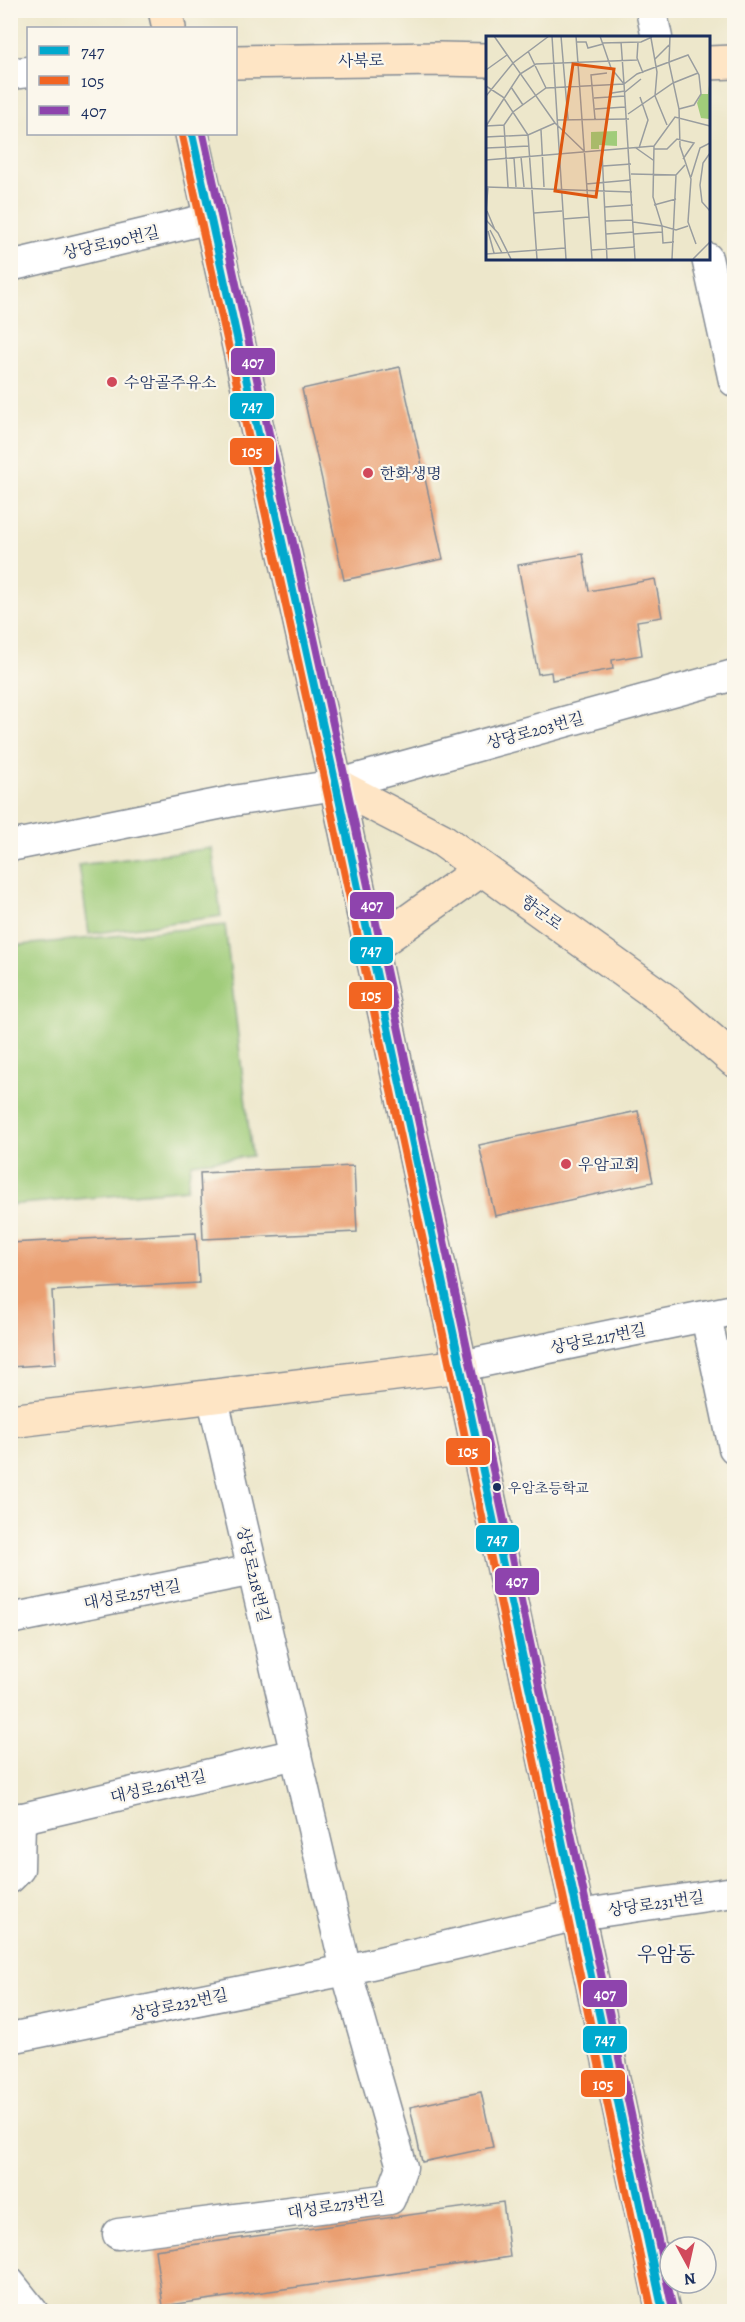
<svg xmlns="http://www.w3.org/2000/svg" width="745" height="2322" font-family="Alegreya,'Noto Serif KR',serif">
  <rect width="100%" height="100%" fill="#fbf7ec"/>
  <filter id="ink" filterUnits="userSpaceOnUse"><feTurbulence type="fractalNoise" baseFrequency=".0167" numOctaves="2"/><feDisplacementMap in="SourceGraphic" scale="12" xChannelSelector="R" yChannelSelector="G"/><feConvolveMatrix kernelMatrix="1 2 1 2 8 2 1 2 1" color-interpolation-filters="sRGB"/></filter>
  <filter id="wash" filterUnits="userSpaceOnUse"><feTurbulence type="fractalNoise" baseFrequency=".008" numOctaves="4" result="noise"/><feDisplacementMap in="SourceGraphic" scale="24" xChannelSelector="R" yChannelSelector="G"/><feGaussianBlur stdDeviation="1.35" result="paint"/><feColorMatrix in="noise" values="0 0 0 0 0 0 0 0 0 0 0 0 0 0 0 0 0 1.4 0 .05"/><feComposite in="paint" operator="in"/></filter>
  <g filter="url(#wash)">
    <rect width="100%" height="100%" fill="#ede7cb"/>
    <g fill="#a0cc7a" stroke="#5e7e6c" stroke-width="1.5">
      <polygon points="212,848 221,916 89,934 79,865"/>
      <polygon points="225,925 252,1156 191,1163 187,1189 11,1205 11,946"/>
    </g>
    <g id="blocks">
      <g fill="#ea9f71">
        <polygon points="400,367 443,559 344,580 302,389"/>
        <polygon points="583,554 589,591 655,579 662,617 637,621 642,655 612,660 613,669 552,680 551,672 538,674 518,565"/>
        <polygon points="638,1111 653,1182 495,1216 479,1145"/>
        <polygon points="354,1166 357,1232 203,1239 200,1173"/>
        <polygon points="196,1233 199,1283 52,1291 56,1364 10,1367 10,1243"/>
        <polygon points="481,2092 493,2147 422,2162 410,2107"/>
        <polygon points="503,2202 510,2257 163,2306 155,2250"/>
      </g>
    </g>
  </g>
  <g filter="url(#ink)">
    <use href="#blocks" fill-opacity="0" stroke="#848b94" stroke-width="1.5"/>
    <g fill="none" stroke-linecap="round" stroke-linejoin="round">
      <g stroke="#848b94" stroke-width="33">
        <g id="street">
          <polyline points="651,10 657,38"/>
          <polyline points="10,74 28,72"/>
          <polyline points="707,258 734,381"/>
          <polyline points="10,266 211,218"/>
          <polyline points="10,846 233,801 336,785 734,675"/>
          <polyline points="706,1316 734,1448"/>
          <polyline points="461,1366 734,1310"/>
          <polyline points="10,1619 253,1570"/>
          <polyline points="10,1821 296,1754"/>
          <polyline points="10,1878 19,1869 20,1818"/>
          <polyline points="10,2038 346,1970 578,1915 734,1892"/>
          <polyline points="118,2234 390,2199 402,2167 346,1970 212,1395"/>
          <polyline points="10,2283 33,2312"/>
        </g>
      </g>
      <g stroke="#848b94" stroke-width="36">
        <g id="secondary">
          <polyline points="165,10 169,28"/>
          <polyline points="236,62 440,59 487,60"/>
          <polyline points="708,63 734,62"/>
          <polyline points="192,134 336,785 663,2312"/>
          <polyline points="336,785 442,840 666,1001 734,1060"/>
          <polyline points="371,948 482,869"/>
          <polyline points="10,1421 461,1366"/>
        </g>
      </g>
      <use href="#street" stroke="#fff" stroke-width="30"/>
      <use href="#secondary" stroke="#fee5c5" stroke-width="33"/>
      <g stroke="#fbf7ec" stroke-width="12">
        <polyline id="bus-1" points="192,134 336,785 663,2312"/>
      </g>
      <g stroke="#fbf7ec" stroke-width="12">
        <polyline id="bus-2" points="182,136 326,787 652,2312"/>
      </g>
      <g stroke="#fbf7ec" stroke-width="12">
        <polyline id="bus-3" points="203,134 346,783 673,2310"/>
      </g>
      <use href="#bus-1" stroke="#00a9ce" stroke-width="8"/>
      <use href="#bus-2" stroke="#f26522" stroke-width="8"/>
      <use href="#bus-3" stroke="#8e44ad" stroke-width="8"/>
    </g>
  </g>
  <g fill="#d1495b" stroke="#fbf7ec" stroke-width="2">
    <circle cx="112" cy="382" r="6"/>
    <circle cx="368" cy="473" r="6"/>
    <circle cx="566" cy="1164" r="6"/>
  </g>
  <circle fill="#1b2f5e" stroke="#fbf7ec" stroke-width="2" cx="497" cy="1487" r="5"/>
  <g text-anchor="middle" stroke-width="4.5" stroke-linejoin="round" paint-order="stroke">
    <g font-size="14" fill="#1b2f5e" stroke="#fbf7ec" text-anchor="start">
      <text x="508" y="1493">우암초등학교</text>
    </g>
    <g font-size="16" fill="#1b2f5e" stroke="#fbf7ec">
      <text transform="translate(361 60) rotate(-1)" y="6">사북로</text>
      <text transform="translate(111 242) rotate(-13)" y="6">상당로190번길</text>
      <text transform="translate(535 730) rotate(-15)" y="6">상당로203번길</text>
      <text transform="translate(542 912) rotate(36)" y="6">향군로</text>
      <text transform="translate(598 1338) rotate(-11)" y="6">상당로217번길</text>
      <text transform="translate(254 1574) rotate(77)" y="6">상당로218번길</text>
      <text transform="translate(132 1594) rotate(-11)" y="6">대성로257번길</text>
      <text transform="translate(158 1786) rotate(-13)" y="6">대성로261번길</text>
      <text transform="translate(656 1903) rotate(-8)" y="6">상당로231번길</text>
      <text transform="translate(179 2004) rotate(-12)" y="6">상당로232번길</text>
      <text transform="translate(336 2205) rotate(-9)" y="6">대성로273번길</text>
    </g>
    <g font-size="16" fill="#1b2f5e" stroke="#fbf7ec" text-anchor="start">
      <text x="124" y="388">수암골주유소</text>
      <text x="380" y="479">한화생명</text>
      <text x="578" y="1170">우암교회</text>
    </g>
    <g font-size="20" fill="#1b2f5e" stroke="#fbf7ec">
      <text x="666" y="1961">우암동</text>
    </g>
  </g>
  <g transform="translate(486 36)">
    <rect width="224" height="224" fill="#ede7cb"/>
    <path d="M223 49V83L215 82 211 67 215 58H222ZM131 95V110L113 109V113H105V96Z" fill="#a0cc7a"/>
    <path fill="none" stroke="#999d9f" stroke-width="1.5" d="M8 0 69 87 98 115M66 0 80 223M75 0 82 83M90 0 106 223M114 0 125 32 138 48 149 223M184 0 183 27 193 73 194 110 205 143 202 186 210 208M165 2 171 36 169 60 181 89M90 6H100L102 12 117 8M135 6 138 48M152 6 151 22 157 37M116 7 155 6 166 1M42 15 60 52M169 23 183 9M0 34 21 19M138 48 151 38 202 19 213 39 215 58 208 69 193 73M0 50 17 61 42 99 51 223M25 51 37 69M139 56 155 43M0 60 27 27 63 0M123 61 126 57 139 55M108 62 139 60M109 73 139 71M142 78 187 47 212 37M109 83 105 39 121 37M71 84 143 83M0 90 34 38 50 28 151 24M0 90 18 89M55 94 58 151M0 101 42 99 69 87M0 112 43 110M150 112 167 124M153 112 162 84 154 61M168 113H181L191 103 208 107 197 123M116 115 121 223M224 117 217 127 214 149 216 166 224 175M35 121 38 151M28 122 30 151M0 124 168 110M117 130 145 128M224 137V173M145 138 190 139 199 129M205 141 214 112 224 107M100 148 145 144M0 151 146 156M22 151 18 89 27 76 60 52 138 48M168 169 190 163M119 171 147 169M0 175 2 151M1 175 9 194M48 177 76 175M77 183 103 181M0 184 12 197 25 223M120 185 147 184M147 186 176 190 177 207 188 206M202 190 190 194 176 190 167 161 168 110 189 81 224 90M4 194 16 217M2 195 8 217M120 198 148 196M148 198 176 196M106 214 149 211M0 218 79 212M186 223 190 139M207 223 224 206"/>
    <path fill="#de5710" fill-opacity="0.15" stroke="#de5710" stroke-width="3" d="M87 28 128 33 110 161 69 155Z"/>
    <rect width="224" height="224" fill="none" stroke="#1b2f5e" stroke-width="3"/>
  </g>
  <g stroke="#fbf7ec" stroke-width="2">
    <rect x="230" y="347" width="46" height="29" rx="6" fill="#8e44ad"/>
    <rect x="229" y="392" width="46" height="28" rx="6" fill="#00a9ce"/>
    <rect x="229" y="437" width="46" height="29" rx="6" fill="#f26522"/>
    <rect x="349" y="891" width="46" height="29" rx="6" fill="#8e44ad"/>
    <rect x="349" y="936" width="45" height="29" rx="6" fill="#00a9ce"/>
    <rect x="348" y="981" width="45" height="29" rx="6" fill="#f26522"/>
    <rect x="445" y="1437" width="46" height="29" rx="6" fill="#f26522"/>
    <rect x="475" y="1524" width="45" height="29" rx="6" fill="#00a9ce"/>
    <rect x="494" y="1567" width="46" height="29" rx="6" fill="#8e44ad"/>
    <rect x="582" y="1979" width="46" height="29" rx="6" fill="#8e44ad"/>
    <rect x="582" y="2025" width="46" height="29" rx="6" fill="#00a9ce"/>
    <rect x="580" y="2069" width="46" height="29" rx="6" fill="#f26522"/>
  </g>
  <g font-size="16" text-anchor="middle" font-weight="bold" fill="#fff">
    <text x="253" y="368">407</text>
    <text x="252" y="412">747</text>
    <text x="252" y="457">105</text>
    <text x="372" y="911">407</text>
    <text x="371" y="956">747</text>
    <text x="371" y="1001">105</text>
    <text x="468" y="1457">105</text>
    <text x="497" y="1545">747</text>
    <text x="517" y="1587">407</text>
    <text x="605" y="2000">407</text>
    <text x="605" y="2045">747</text>
    <text x="603" y="2090">105</text>
  </g>
  <rect width="745" height="2322" fill="none" stroke="#fbf7ec" stroke-width="36"/>
  <rect x="27" y="27" width="210" height="108" fill="#fbf7ec" stroke="#a1a7b3" stroke-width="1.5"/>
  <rect x="39" y="46" width="30" height="9" fill="#00a9ce" stroke="#a1a7b3" stroke-width="1.5"/>
  <text x="81" y="57" font-size="18" fill="#1b2f5e">747</text>
  <rect x="39" y="76" width="30" height="9" fill="#f26522" stroke="#a1a7b3" stroke-width="1.5"/>
  <text x="81" y="87" font-size="18" fill="#1b2f5e">105</text>
  <rect x="39" y="106" width="30" height="9" fill="#8e44ad" stroke="#a1a7b3" stroke-width="1.5"/>
  <text x="81" y="117" font-size="18" fill="#1b2f5e">407</text>
  <g transform="translate(688 2265) rotate(172)"><circle r="28" fill="#fbf7ec" stroke="#a1a7b3" stroke-width="1.5"/>
  <path d="M0-4.5L10 22L0 15L-10 22Z" fill="#d1495b"/>
  <text y="-9" font-size="16" font-weight="bold" text-anchor="middle" fill="#1b2f5e">N</text>
  </g>
</svg>
